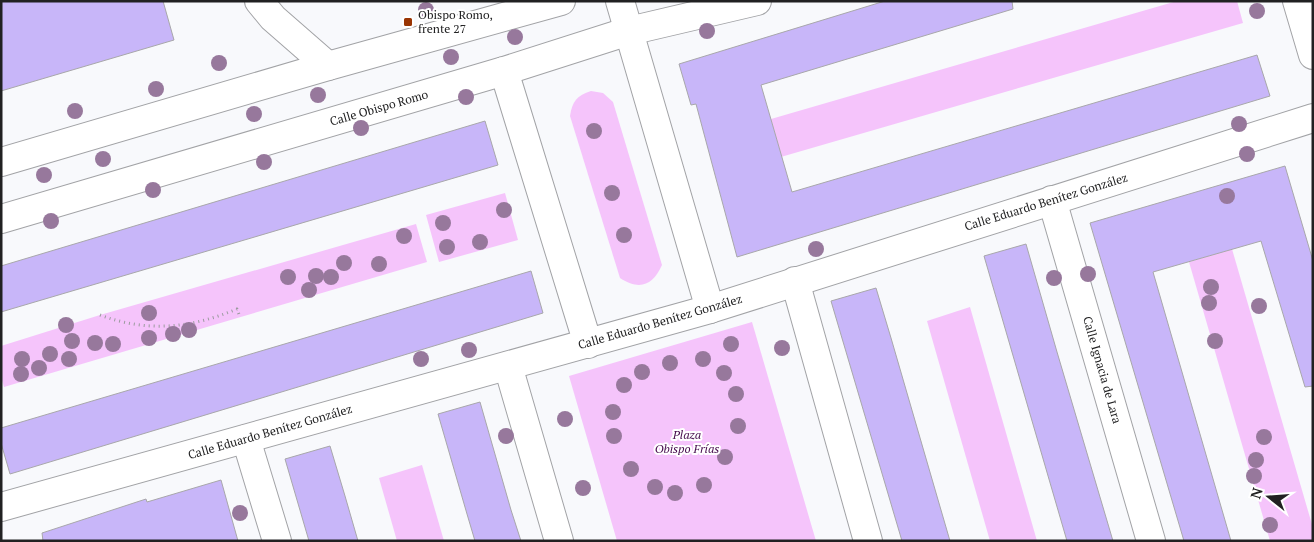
<svg xmlns="http://www.w3.org/2000/svg" width="1314" height="542" font-family="'PT Serif',serif">
  <rect width="100%" height="100%" fill="#f8f9fc"/>
  <g fill="#f5c4fb">
    <polygon points="1177,1 1237,1 1243,23 767,161 765,153 779,148 771,119"/>
    <path d="M591 91 603 93 613 102 662 265C653 285 640 291 620 278L570 116C572 102 577 95 591 91Z"/>
    <polygon points="505,193 518,240 439,262 426,215"/>
    <polygon points="416,224 427,262 4,387 1,377 1,346 100,315"/>
    <polygon points="1232,249 1313,528 1313,541 1270,541 1189,262"/>
    <polygon points="970,307 1037,541 990,541 927,321"/>
    <polygon points="752,322 816,541 617,541 569,376"/>
    <polygon points="422,465 444,541 397,541 379,478"/>
  </g>
  <g fill="#c8b6f9" stroke="#a8a7aa">
    <polygon points="1,1 163,1 174,40 1,91"/>
    <polygon points="885,1 1012,1 1013,9 761,85 792,192 1257,55 1270,96 737,257 696,104 691,105 679,64"/>
    <polygon points="485,121 498,165 1,312 1,266"/>
    <polygon points="1285,166 1313,261 1313,386 1305,387 1261,241 1153,272 1231,541 1184,541 1090,223"/>
    <polygon points="1026,244 1057,352 1113,541 1067,541 984,256"/>
    <polygon points="531,271 543,313 10,474 1,443 1,428"/>
    <polygon points="876,288 891,338 950,541 902,541 831,301"/>
    <polygon points="480,402 511,510 521,541 475,541 467,514 438,414"/>
    <polygon points="330,446 345,496 358,541 309,541 285,459"/>
    <polygon points="221,480 238,541 43,541 42,533 146,499 147,502"/>
  </g>
  <g fill="none" stroke-linecap="round" stroke-linejoin="round">
    <g stroke="#a2a3a6" stroke-width="30">
      <g id="minor">
        <polyline points="259,1 273,18 328,66"/>
        <polyline points="620,1 710,309"/>
        <polyline points="1297,1 1313,55"/>
        <polyline points="504,71 588,344"/>
        <polyline points="1052,200 1151,541"/>
        <polyline points="795,281 868,541"/>
        <polyline points="508,366 559,541"/>
        <polyline points="246,439 277,541"/>
        <polyline points="1,507 710,309 1313,118"/>
      </g>
    </g>
    <g stroke="#a2a3a6" stroke-width="30">
      <g id="tertiary">
        <polyline points="1,162 328,66 561,1"/>
        <polyline points="1,219 504,71 629,31 757,1"/>
      </g>
    </g>
    <path stroke="#9b9b9e" stroke-width="3" stroke-dasharray="1 4" stroke-linecap="butt" d="M100 315C148 333 191 328 237 309L240 317"/>
    <use href="#minor" stroke="#fff" stroke-width="28"/>
    <use href="#tertiary" stroke="#fff" stroke-width="28"/>
  </g>
  <g fill="#97789c">
    <circle cx="426" cy="10" r="8"/>
    <circle cx="1257" cy="11" r="8"/>
    <circle cx="707" cy="31" r="8"/>
    <circle cx="515" cy="37" r="8"/>
    <circle cx="451" cy="57" r="8"/>
    <circle cx="219" cy="63" r="8"/>
    <circle cx="156" cy="89" r="8"/>
    <circle cx="318" cy="95" r="8"/>
    <circle cx="466" cy="97" r="8"/>
    <circle cx="75" cy="111" r="8"/>
    <circle cx="254" cy="114" r="8"/>
    <circle cx="1239" cy="124" r="8"/>
    <circle cx="361" cy="128" r="8"/>
    <circle cx="594" cy="131" r="8"/>
    <circle cx="1247" cy="154" r="8"/>
    <circle cx="103" cy="159" r="8"/>
    <circle cx="264" cy="162" r="8"/>
    <circle cx="44" cy="175" r="8"/>
    <circle cx="153" cy="190" r="8"/>
    <circle cx="612" cy="193" r="8"/>
    <circle cx="1227" cy="196" r="8"/>
    <circle cx="504" cy="210" r="8"/>
    <circle cx="51" cy="221" r="8"/>
    <circle cx="443" cy="223" r="8"/>
    <circle cx="624" cy="235" r="8"/>
    <circle cx="404" cy="236" r="8"/>
    <circle cx="480" cy="242" r="8"/>
    <circle cx="447" cy="247" r="8"/>
    <circle cx="816" cy="249" r="8"/>
    <circle cx="344" cy="263" r="8"/>
    <circle cx="379" cy="264" r="8"/>
    <circle cx="1088" cy="274" r="8"/>
    <circle cx="316" cy="276" r="8"/>
    <circle cx="288" cy="277" r="8"/>
    <circle cx="331" cy="277" r="8"/>
    <circle cx="1054" cy="278" r="8"/>
    <circle cx="1211" cy="287" r="8"/>
    <circle cx="309" cy="290" r="8"/>
    <circle cx="1209" cy="303" r="8"/>
    <circle cx="1259" cy="306" r="8"/>
    <circle cx="149" cy="313" r="8"/>
    <circle cx="66" cy="325" r="8"/>
    <circle cx="189" cy="330" r="8"/>
    <circle cx="173" cy="334" r="8"/>
    <circle cx="149" cy="338" r="8"/>
    <circle cx="72" cy="341" r="8"/>
    <circle cx="1215" cy="341" r="8"/>
    <circle cx="95" cy="343" r="8"/>
    <circle cx="113" cy="344" r="8"/>
    <circle cx="731" cy="344" r="8"/>
    <circle cx="782" cy="348" r="8"/>
    <circle cx="469" cy="350" r="8"/>
    <circle cx="50" cy="354" r="8"/>
    <circle cx="22" cy="359" r="8"/>
    <circle cx="69" cy="359" r="8"/>
    <circle cx="421" cy="359" r="8"/>
    <circle cx="703" cy="359" r="8"/>
    <circle cx="670" cy="363" r="8"/>
    <circle cx="39" cy="368" r="8"/>
    <circle cx="642" cy="372" r="8"/>
    <circle cx="724" cy="373" r="8"/>
    <circle cx="21" cy="374" r="8"/>
    <circle cx="624" cy="385" r="8"/>
    <circle cx="736" cy="394" r="8"/>
    <circle cx="613" cy="412" r="8"/>
    <circle cx="565" cy="419" r="8"/>
    <circle cx="738" cy="426" r="8"/>
    <circle cx="506" cy="436" r="8"/>
    <circle cx="614" cy="436" r="8"/>
    <circle cx="1264" cy="437" r="8"/>
    <circle cx="725" cy="457" r="8"/>
    <circle cx="1256" cy="460" r="8"/>
    <circle cx="631" cy="469" r="8"/>
    <circle cx="1254" cy="476" r="8"/>
    <circle cx="704" cy="485" r="8"/>
    <circle cx="655" cy="487" r="8"/>
    <circle cx="583" cy="488" r="8"/>
    <circle cx="675" cy="493" r="8"/>
    <circle cx="240" cy="513" r="8"/>
    <circle cx="1270" cy="525" r="8"/>
  </g>
  <rect fill="#993403" stroke="#fff" stroke-width="2" x="403" y="17" width="10" height="10" rx="2.5"/>
  <g text-anchor="middle" stroke-width="4" stroke-linejoin="round" paint-order="stroke">
    <g font-size="12" fill="#212122" stroke="#fff" text-anchor="start">
      <text x="418" y="19">Obispo Romo,<tspan x="418" dy="14">frente 27</tspan></text>
    </g>
    <g font-size="12" fill="#212122" stroke="#fff">
      <text transform="translate(379 108) rotate(-16)" y="4">Calle Obispo Romo</text>
      <text transform="translate(1046 202) rotate(-17)" y="4">Calle Eduardo Benítez González</text>
      <text transform="translate(660 322) rotate(-16)" y="4">Calle Eduardo Benítez González</text>
      <text transform="translate(1102 370) rotate(74)" y="4">Calle Ignacia de Lara</text>
      <text transform="translate(270 432) rotate(-16)" y="4">Calle Eduardo Benítez González</text>
    </g>
    <g font-size="12" font-style="italic" fill="#470e4e" stroke="#fff">
      <text x="687" y="439">Plaza<tspan x="687" dy="14">Obispo Frías</tspan></text>
    </g>
  </g>
  <rect width="1314" height="542" fill="none" stroke="#212122" stroke-width="5"/>
  <g transform="translate(1269 497) rotate(287)" stroke="#ffffff" stroke-width="4" paint-order="stroke">
  <path d="M0-4L9 19L0 12L-9 19Z" fill="#212122"/>
  <text y="-8" font-size="14" font-weight="bold" text-anchor="middle" fill="#212122">N</text>
  </g>
</svg>
